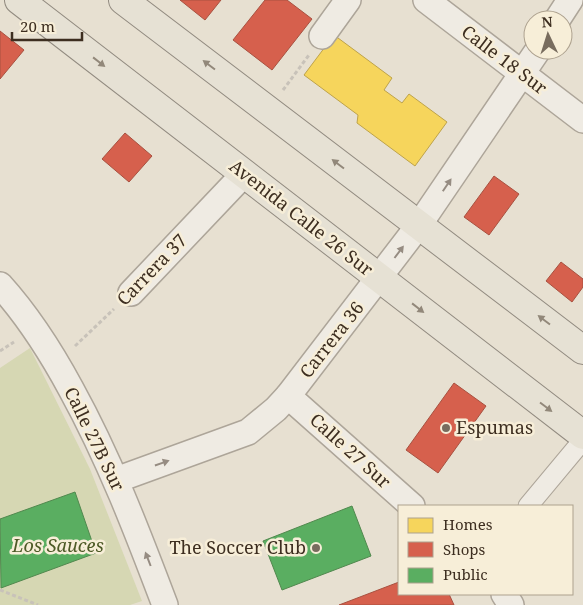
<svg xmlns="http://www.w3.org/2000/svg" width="583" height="605" font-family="'Noto Serif',serif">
  <rect width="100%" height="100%" fill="#e7e0d1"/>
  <polygon fill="#d6d7b3" points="30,348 90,469 142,601 130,605 0,605 0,368"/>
  <polygon fill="#f6d55c" stroke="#bea34a" points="334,35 392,78 384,90 402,103 409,94 447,122 415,166 357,123 358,115 304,75"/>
  <g fill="#d6604d" stroke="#a85140">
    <polygon points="180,0 221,0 205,20"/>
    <polygon points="265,0 287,0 312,19 272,70 233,40"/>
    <polygon points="0,31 24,50 0,79"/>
    <polygon points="125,133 152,156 129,182 102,159"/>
    <polygon points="494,176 519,194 489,235 464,217"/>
    <polygon points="561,262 583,279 583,287 572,302 546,281"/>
    <polygon points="454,383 486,406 438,473 406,450"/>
    <polygon points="399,582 399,594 449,594 454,605 339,605"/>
  </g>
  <g fill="#5aae61" stroke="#51884e">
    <polygon points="75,492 96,553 1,588 0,519"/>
    <polygon points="352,506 371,556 282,590 263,541"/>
  </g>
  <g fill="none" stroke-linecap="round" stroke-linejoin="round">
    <g stroke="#ada599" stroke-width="21">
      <polyline id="pedestrian" points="528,506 583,440"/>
    </g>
    <g stroke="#ada599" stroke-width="28">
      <g id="minor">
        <polyline points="426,0 583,120"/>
        <polyline points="557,20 570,0"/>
        <polyline points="322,36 348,0"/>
        <path d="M0 285C28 316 51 352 71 389 109 458 137 531 165 605"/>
        <polyline points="131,293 244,174"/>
        <polyline points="288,396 412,506"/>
        <polyline points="116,480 248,432 276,409 288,396 419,225 538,50"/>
        <polyline points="504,594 511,605"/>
      </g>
    </g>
    <g stroke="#928b80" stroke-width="30">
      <g id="primary">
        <polyline points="19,0 583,435"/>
        <polyline points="123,0 583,350"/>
      </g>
    </g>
    <g stroke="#c8c2b9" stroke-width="3" stroke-dasharray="4 2.5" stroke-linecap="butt">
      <polyline points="283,90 309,55"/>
      <polyline points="75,346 114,309"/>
      <polyline points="0,351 14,342"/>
      <polyline points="0,590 38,605"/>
    </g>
    <use href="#pedestrian" stroke="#efebe3" stroke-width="19"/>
    <use href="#minor" stroke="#efebe3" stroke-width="25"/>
    <use href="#primary" stroke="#e6e1d4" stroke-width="28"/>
  </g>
  <defs><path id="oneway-solid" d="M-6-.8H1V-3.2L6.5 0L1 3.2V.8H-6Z" transform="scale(1.25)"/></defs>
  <g fill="#92887a">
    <use href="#oneway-solid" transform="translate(99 62) rotate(38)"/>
    <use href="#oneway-solid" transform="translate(209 65) rotate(-143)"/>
    <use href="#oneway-solid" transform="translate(338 164) rotate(-143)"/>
    <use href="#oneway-solid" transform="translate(418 308) rotate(38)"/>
    <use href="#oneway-solid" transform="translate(544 320) rotate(-143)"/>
    <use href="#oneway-solid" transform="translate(546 407) rotate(37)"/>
  </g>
  <g fill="#968c82">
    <use href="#oneway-solid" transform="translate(447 185) rotate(-56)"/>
    <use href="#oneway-solid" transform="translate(399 252) rotate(-53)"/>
    <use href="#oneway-solid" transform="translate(162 463) rotate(-19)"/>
    <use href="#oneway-solid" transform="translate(148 559) rotate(-111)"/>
  </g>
  <g fill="#786c5e" stroke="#f7eed8" stroke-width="2">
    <circle cx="446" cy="428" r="5"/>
    <circle cx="316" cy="548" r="5"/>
  </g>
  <g text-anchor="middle" stroke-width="5" stroke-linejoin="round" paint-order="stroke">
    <g font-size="18" fill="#3d2e20" stroke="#f7eed8">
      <text transform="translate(504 60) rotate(37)" y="6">Calle 18 Sur</text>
      <text transform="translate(301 218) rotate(38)" y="6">Avenida Calle 26 Sur</text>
      <text transform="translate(152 270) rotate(-46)" y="6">Carrera 37</text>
      <text transform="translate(332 340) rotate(-52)" y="6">Carrera 36</text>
      <text transform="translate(94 439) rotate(64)" y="6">Calle 27B Sur</text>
      <text transform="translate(350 451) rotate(42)" y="6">Calle 27 Sur</text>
    </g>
    <g font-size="18" fill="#3d2e20" stroke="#f7eed8" text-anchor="start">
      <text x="456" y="434">Espumas</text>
      <text x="306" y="554" text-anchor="end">The Soccer Club</text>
    </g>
    <g font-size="18" font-style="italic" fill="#4d5a26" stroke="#f7eed8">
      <text x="58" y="552">Los Sauces</text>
    </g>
  </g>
  <rect x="398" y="505" width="175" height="90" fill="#f7eed8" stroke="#ada18e"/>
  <rect x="408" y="518" width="25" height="15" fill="#f6d55c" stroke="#ada18e"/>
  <text x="443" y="530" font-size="15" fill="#3d2e20">Homes</text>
  <rect x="408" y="542" width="25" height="15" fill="#d6604d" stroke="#ada18e"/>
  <text x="443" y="555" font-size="15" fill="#3d2e20">Shops</text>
  <rect x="408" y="568" width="25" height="15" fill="#5aae61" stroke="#ada18e"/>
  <text x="443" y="580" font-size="15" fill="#3d2e20">Public</text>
  <g transform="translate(548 35) rotate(356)"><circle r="24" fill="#f7eed8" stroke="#ada18e"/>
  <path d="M0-4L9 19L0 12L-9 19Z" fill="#786c5e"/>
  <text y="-8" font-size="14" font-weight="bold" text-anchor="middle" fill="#3d2e20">N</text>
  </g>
  <path d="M12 32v8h70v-8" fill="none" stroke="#3d2e20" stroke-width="2.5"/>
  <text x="20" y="32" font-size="15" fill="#3d2e20" stroke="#f7eed8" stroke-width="4" paint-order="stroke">20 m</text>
</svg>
